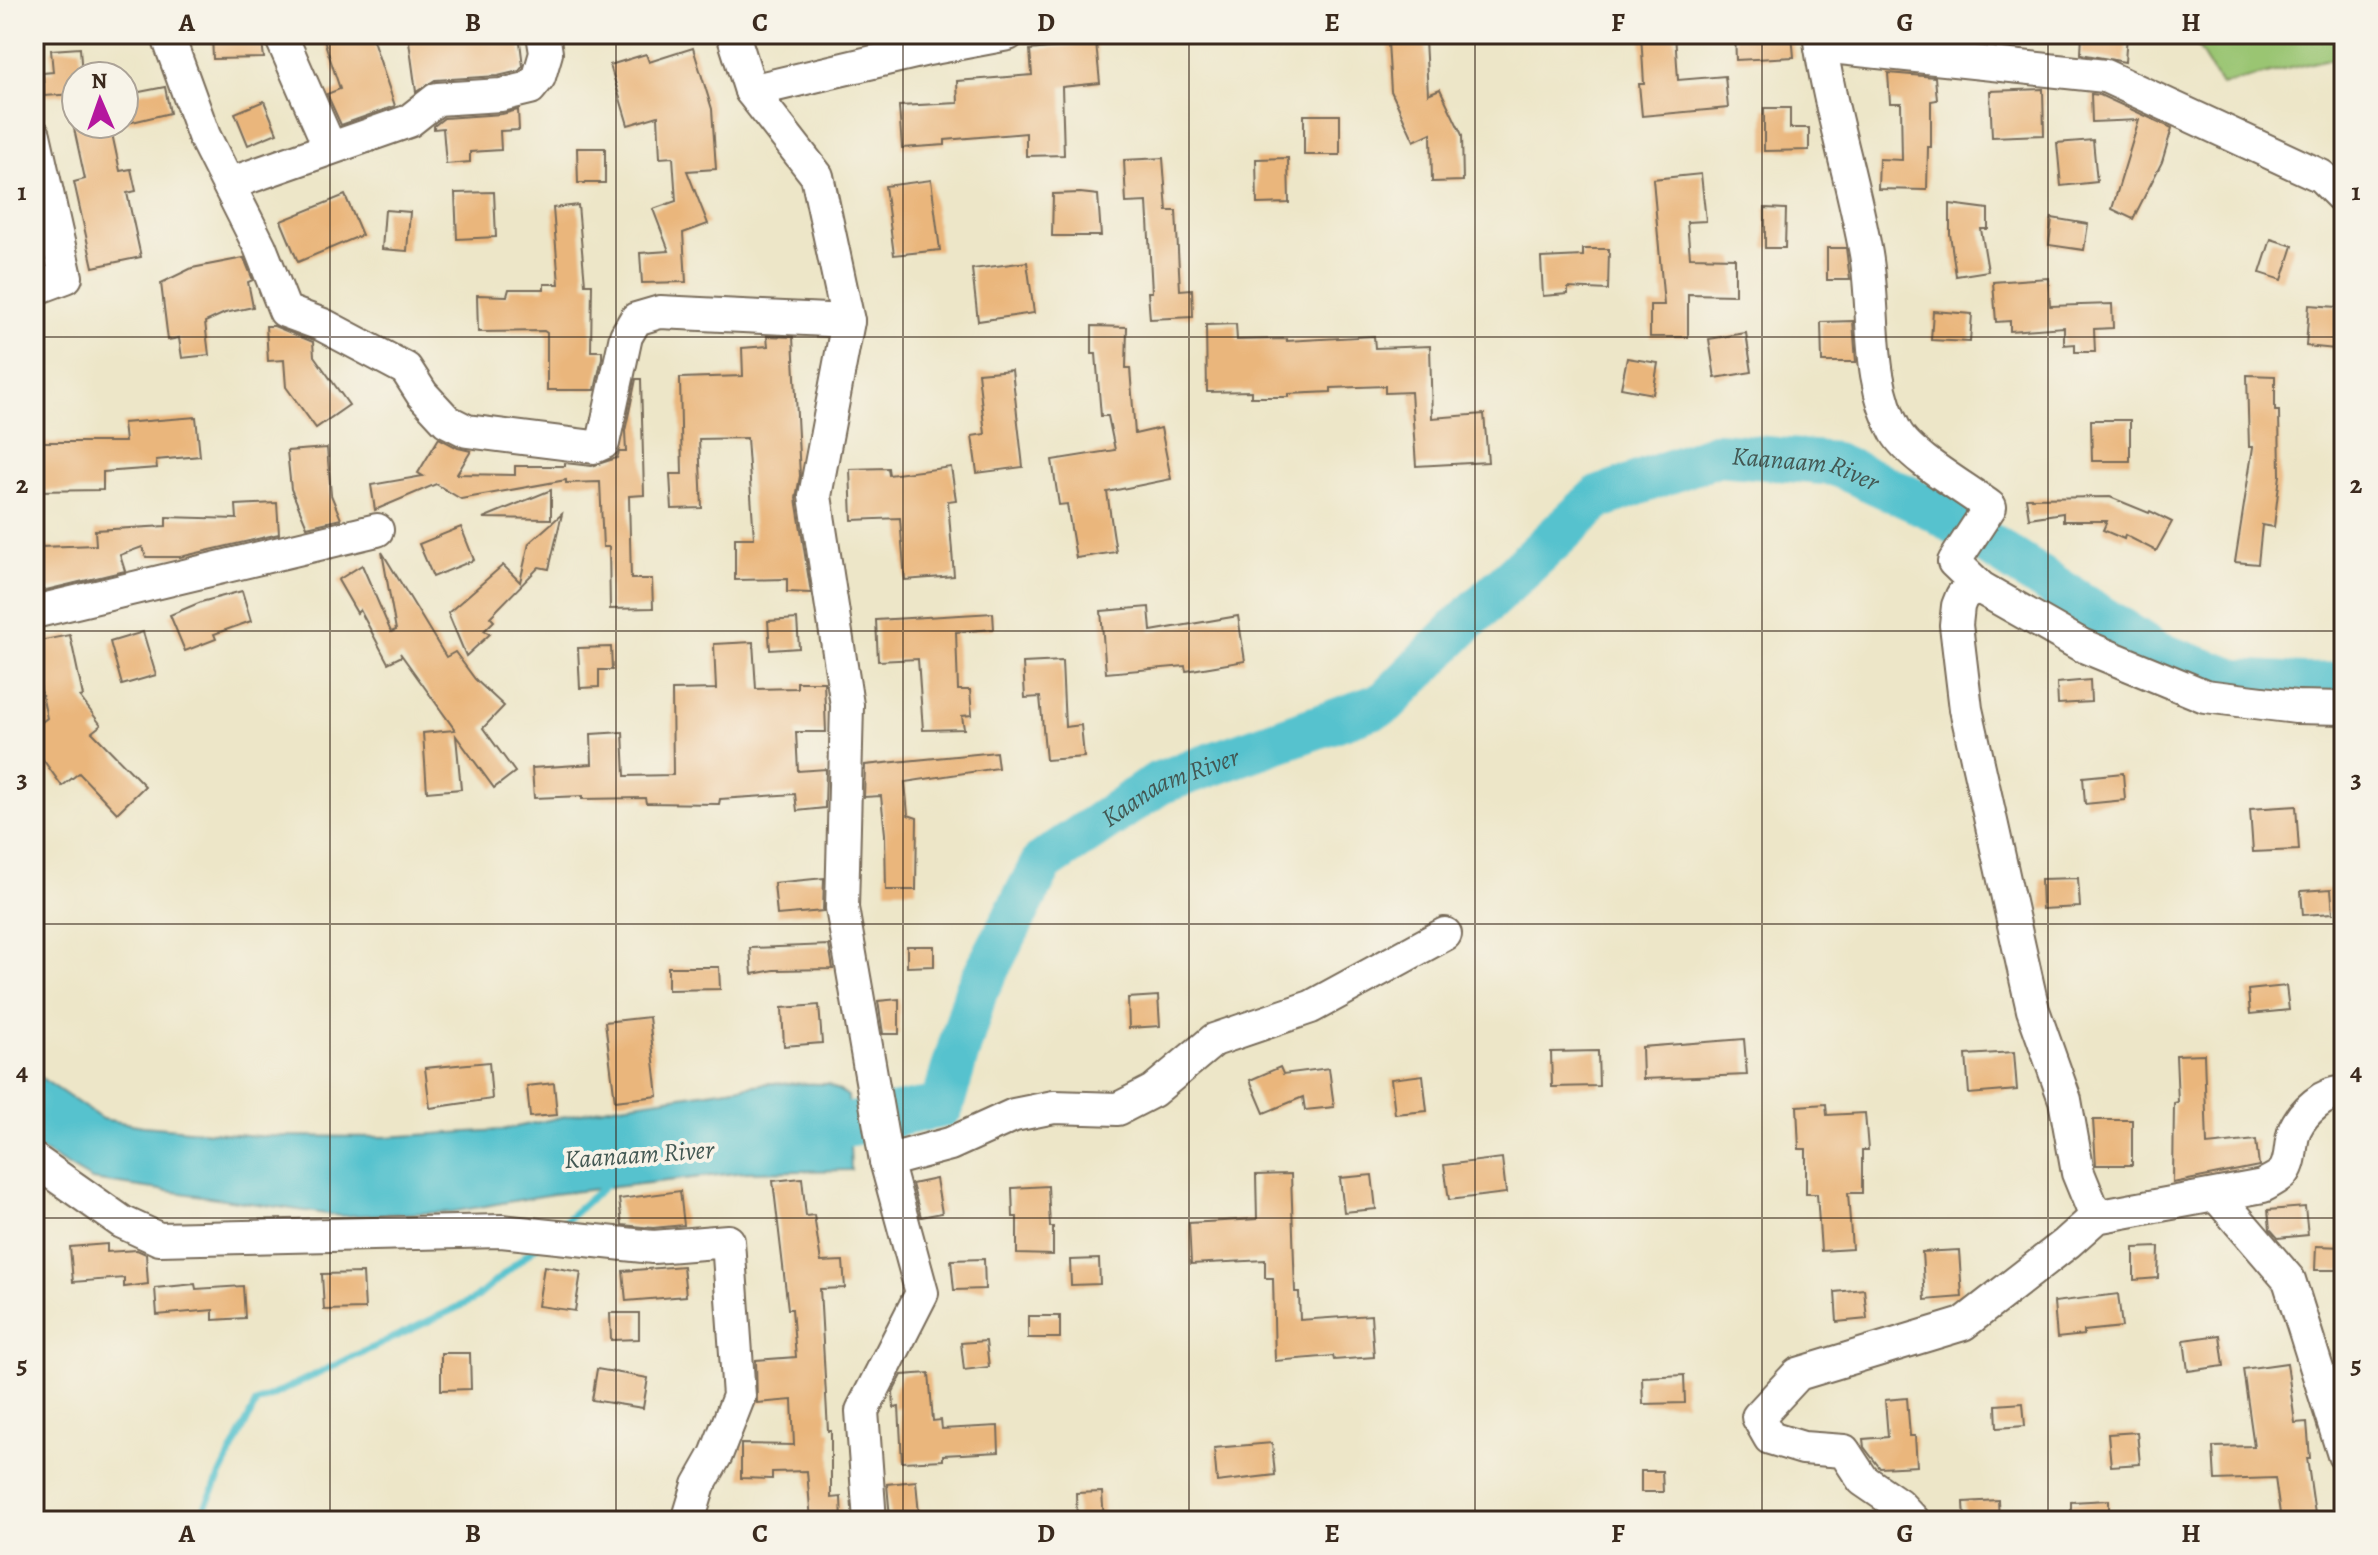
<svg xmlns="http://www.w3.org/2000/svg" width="2378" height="1555" font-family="Alegreya,serif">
  <rect width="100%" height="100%" fill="#f7f3e8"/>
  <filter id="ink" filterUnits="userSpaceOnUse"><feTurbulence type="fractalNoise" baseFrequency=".0125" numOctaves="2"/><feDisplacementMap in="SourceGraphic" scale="16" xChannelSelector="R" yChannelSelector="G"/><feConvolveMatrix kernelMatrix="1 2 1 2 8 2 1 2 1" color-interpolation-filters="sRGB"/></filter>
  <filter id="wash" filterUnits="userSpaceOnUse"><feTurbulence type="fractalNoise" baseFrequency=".006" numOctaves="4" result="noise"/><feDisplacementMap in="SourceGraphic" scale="32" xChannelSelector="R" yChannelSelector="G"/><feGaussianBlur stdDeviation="1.8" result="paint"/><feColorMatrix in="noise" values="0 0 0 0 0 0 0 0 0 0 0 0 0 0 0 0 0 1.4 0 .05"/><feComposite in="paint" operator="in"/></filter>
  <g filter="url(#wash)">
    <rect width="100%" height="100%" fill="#ede6c8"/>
    <polygon fill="#9ac572" stroke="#6a7848" stroke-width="2" points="2197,34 2344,34 2344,60 2324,60 2221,85 2195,42"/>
    <polygon fill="#56c2ce" stroke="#487676" stroke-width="2" points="34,1073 102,1119 143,1126 258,1136 385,1137 502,1130 614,1106 769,1083 828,1084 848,1096 851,1170 745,1172 553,1194 451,1212 340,1216 92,1180 34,1146"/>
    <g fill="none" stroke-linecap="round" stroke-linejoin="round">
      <g stroke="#56c2ce" stroke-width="7">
        <polyline points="559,1226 607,1184"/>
        <polyline points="198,1521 256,1403 475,1299 538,1245"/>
      </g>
      <path stroke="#56c2ce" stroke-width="44" id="s1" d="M791 1136 942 1106 976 991 1043 862 1159 783 1385 703 1467 620 1598 498 1718 454 1835 464 1936 510 2156 653 2236 681 2302 685 2344 684"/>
    </g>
    <g id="blocks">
      <g fill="#eab67c">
        <polygon points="212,34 261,34 264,58 213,59"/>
        <polygon points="322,34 371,34 395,106 341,125 327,94 340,89"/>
        <polygon points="408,34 519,34 523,66 519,71 498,76 435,80 416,92"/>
        <polygon points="1641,34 1675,34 1678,80 1725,76 1728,108 1642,116 1639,84 1644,84"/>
        <polygon points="1735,34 1792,34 1794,57 1736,60"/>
        <polygon points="2082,34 2127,34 2125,62 2081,54"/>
        <polygon points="1425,40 1428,94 1440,89 1462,135 1463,181 1432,182 1431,133 1414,141 1391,91 1388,42"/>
        <polygon points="1096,43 1100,83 1062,87 1064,155 1026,156 1026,133 945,140 945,145 902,148 899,106 958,103 957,81 1032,75 1030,50"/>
        <polygon points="80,48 82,76 76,76 76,94 44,96 43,73 53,72 51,50"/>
        <polygon points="693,48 712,109 716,169 687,171 708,224 683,233 686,282 642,283 640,253 669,251 653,209 676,201 673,157 660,158 658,116 628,125 610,65 646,54 649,62"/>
        <polygon points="1888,73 1935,77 1937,100 1931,101 1931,147 1928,147 1927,190 1878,189 1879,159 1902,160 1901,103 1890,103"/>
        <polygon points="165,87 170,113 128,123 124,95"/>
        <polygon points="2043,89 2044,135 1992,137 1990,91"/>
        <polygon points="2091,94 2100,95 2172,128 2162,162 2133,219 2112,209 2139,120 2092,122"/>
        <polygon points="264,101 277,133 248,145 235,113"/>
        <polygon points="1764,108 1790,108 1790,128 1809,128 1809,150 1764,151"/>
        <polygon points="518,110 519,130 500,131 501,150 470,152 470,162 446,164 443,128 434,129 434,126 444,118 502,114"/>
        <rect x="1304" y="115" width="36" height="40"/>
        <polygon points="73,124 110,124 120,171 131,169 136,191 127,193 141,257 93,267 74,182 85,179"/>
        <polygon points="2093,140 2097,182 2061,186 2057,143"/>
        <polygon points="577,148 605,148 605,183 578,183"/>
        <polygon points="1163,158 1167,211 1176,211 1180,290 1192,289 1193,317 1150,319 1148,292 1152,292 1147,202 1126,203 1124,160"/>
        <polygon points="1288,158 1289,203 1257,204 1256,159"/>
        <polygon points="1701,174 1706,221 1687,222 1690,257 1735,258 1735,295 1688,294 1688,337 1650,337 1650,305 1664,305 1653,179"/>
        <polygon points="931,180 940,250 894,255 885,186"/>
        <polygon points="494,192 496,237 457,239 455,193"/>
        <polygon points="1080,193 1098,195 1101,236 1052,236 1053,194"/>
        <polygon points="345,195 362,235 298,262 281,221"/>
        <polygon points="1950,204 1988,209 1988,229 1981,229 1988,271 1956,276 1950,234"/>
        <polygon points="578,205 585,284 592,284 591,351 602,351 602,358 595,390 547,390 547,333 544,331 478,332 477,295 507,296 509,289 544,289 544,284 559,284 553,208"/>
        <polygon points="1765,208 1786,209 1785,248 1765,248"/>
        <polygon points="385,210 410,212 407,251 382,249"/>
        <polygon points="2052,218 2088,224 2084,250 2049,245"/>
        <polygon points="2271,239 2293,246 2282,280 2260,273"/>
        <polygon points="1827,248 1846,248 1850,280 1827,280"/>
        <polygon points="1583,249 1609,249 1608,290 1568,288 1568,294 1543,296 1541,258 1583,256"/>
        <polygon points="244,258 253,280 248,282 253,307 225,313 205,322 209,355 182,358 179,338 168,340 161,283 192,268"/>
        <polygon points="1027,262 1034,313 978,321 972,269"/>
        <polygon points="2048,278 2050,306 2112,304 2113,328 2094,329 2095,352 2075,352 2075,344 2064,345 2064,327 2010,331 2010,321 1996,322 1993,282"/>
        <polygon points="2309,305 2337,307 2335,349 2306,346"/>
        <polygon points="1933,311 1972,314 1970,342 1931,340"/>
        <polygon points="1853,321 1856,362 1822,362 1821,322"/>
        <polygon points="1236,324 1237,340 1287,339 1287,341 1374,336 1375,348 1430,346 1432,418 1484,414 1488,462 1416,466 1411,392 1385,393 1385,386 1331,388 1331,392 1288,394 1288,397 1251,397 1251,391 1207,392 1206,325"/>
        <polygon points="266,326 274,326 313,342 314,356 349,405 316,428 286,387 284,360 268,361"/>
        <polygon points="1092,326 1127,327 1126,368 1130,368 1135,434 1161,428 1171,479 1107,492 1116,552 1076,558 1067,504 1059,505 1052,460 1115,450 1108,416 1101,416 1096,354 1092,354"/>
        <polygon points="1746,333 1752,372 1715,378 1709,339"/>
        <polygon points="767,336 793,337 800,476 796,498 811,593 787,592 787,579 735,580 735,538 754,538 747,438 699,439 702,508 672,509 670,474 682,474 680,378 743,376 742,348 768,346"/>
        <polygon points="1627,358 1658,363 1653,394 1621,388"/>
        <polygon points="1012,370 1023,467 977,473 972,436 985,434 978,373"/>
        <polygon points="2247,375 2275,376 2275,411 2279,411 2280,475 2274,527 2262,525 2258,564 2235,562 2253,447 2249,447"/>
        <polygon points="636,379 641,379 644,495 629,496 631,579 652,579 653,608 610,609 609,547 603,547 600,482 566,483 566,480 461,499 436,484 375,510 371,485 423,476 418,473 439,438 458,448 471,451 457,474 515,475 515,466 565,466 565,463 592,466 617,458 619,452 626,452 625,431"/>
        <polygon points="196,417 200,456 156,460 157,468 103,472 103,490 34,491 34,442 125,442 123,423"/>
        <polygon points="2091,420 2130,420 2130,461 2092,461"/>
        <polygon points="327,448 331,495 341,519 307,527 291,489 287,451"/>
        <polygon points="951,467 956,500 948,501 954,576 905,580 900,518 852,520 850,469 888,468 889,475"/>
        <polygon points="551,490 551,519 483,518"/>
        <polygon points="2110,497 2149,513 2150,511 2172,522 2156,551 2125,535 2124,539 2103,530 2107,521 2063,521 2063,513 2029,518 2026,498"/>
        <polygon points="277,503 279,534 180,557 146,557 142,547 120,555 125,571 42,591 40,547 96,545 95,530 166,526 166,517 237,519 236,505"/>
        <polygon points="562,514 549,569 539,567 490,617 494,621 484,631 490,634 466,656 448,613 503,565 520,582 529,543"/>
        <polygon points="461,527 474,560 433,577 419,544"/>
        <polygon points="382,552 446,657 455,652 475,679 504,706 483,728 515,772 494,788 456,736 461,789 427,792 423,733 455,730 400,653 402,656 388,663 360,610 357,613 338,580 362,565 391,632 396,630"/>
        <polygon points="242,591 251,621 214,634 216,639 185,651 170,615 201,602"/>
        <polygon points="1149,607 1151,631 1238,616 1245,661 1186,671 1185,666 1106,673 1101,611"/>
        <polygon points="993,613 994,629 956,632 958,690 970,690 972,715 962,716 964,729 923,730 918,659 878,661 876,620"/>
        <polygon points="797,619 799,648 770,650 768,621"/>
        <polygon points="143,632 156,675 122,685 110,642"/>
        <polygon points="70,635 83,696 80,697 101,725 92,732 145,786 117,813 79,773 62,786 34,747 34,728 47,718 34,657 34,642"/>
        <polygon points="753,642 756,689 797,688 797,682 824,682 826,732 796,732 798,771 826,769 825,808 797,811 795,794 720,799 719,804 646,803 645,798 582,799 582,796 534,798 532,768 592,764 591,734 623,732 625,776 673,775 672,690 716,689 714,644"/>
        <polygon points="611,647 612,670 599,670 599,687 580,688 578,648"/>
        <polygon points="1062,661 1065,727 1081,725 1084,757 1046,760 1040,697 1025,698 1023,663"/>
        <polygon points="2090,680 2091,702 2058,704 2057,683"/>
        <polygon points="996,752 998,768 905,782 908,815 917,818 916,890 886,890 885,834 881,796 864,797 865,765"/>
        <polygon points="2123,773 2125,800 2085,804 2083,777"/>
        <polygon points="2296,806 2299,850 2253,852 2250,809"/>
        <polygon points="824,878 823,911 777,915 774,883"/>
        <polygon points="2078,878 2080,907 2042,909 2041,879"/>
        <polygon points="2331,889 2333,913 2303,915 2301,891"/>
        <polygon points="829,945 833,969 774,970 752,974 750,948"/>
        <polygon points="907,946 934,946 934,966 907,967"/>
        <polygon points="668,967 719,967 720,989 668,990"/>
        <polygon points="2286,986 2289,1010 2250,1014 2248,990"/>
        <polygon points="1158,996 1160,1026 1129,1028 1128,998"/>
        <polygon points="899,999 899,1034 883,1034 878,1001"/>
        <polygon points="819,1005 822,1043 784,1046 782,1008"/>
        <polygon points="649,1017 658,1096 615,1101 605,1022"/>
        <polygon points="1744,1039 1747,1075 1643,1079 1642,1047"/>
        <polygon points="1598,1051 1599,1086 1552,1087 1551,1052"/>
        <polygon points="2014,1052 2017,1090 1969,1094 1966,1055"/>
        <polygon points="2204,1054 2207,1145 2256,1140 2259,1166 2173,1183 2174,1103 2178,1102 2176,1055"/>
        <polygon points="489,1062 492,1099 430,1108 425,1068"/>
        <polygon points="1280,1067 1283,1074 1329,1068 1334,1107 1305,1110 1303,1097 1264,1113 1250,1080"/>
        <polygon points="1423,1075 1427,1111 1395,1114 1391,1079"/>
        <polygon points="554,1083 557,1115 530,1117 527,1086"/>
        <polygon points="1826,1104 1827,1115 1865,1113 1868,1150 1862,1150 1862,1193 1848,1193 1852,1249 1821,1251 1817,1194 1806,1194 1806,1149 1799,1149 1797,1106"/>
        <polygon points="2093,1120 2132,1120 2132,1165 2096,1165"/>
        <polygon points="1502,1158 1506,1193 1449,1200 1444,1165"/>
        <polygon points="1291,1174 1295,1292 1299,1292 1300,1320 1371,1315 1374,1357 1334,1360 1333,1356 1275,1361 1273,1278 1265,1278 1265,1260 1191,1264 1189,1223 1257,1219 1256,1175"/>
        <polygon points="1372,1175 1376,1209 1344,1212 1340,1178"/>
        <polygon points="802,1178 806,1216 814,1215 821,1262 843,1261 845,1288 820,1289 828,1431 831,1431 831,1498 841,1497 842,1521 811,1521 807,1471 772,1472 772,1479 741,1478 741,1444 794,1445 792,1400 757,1403 756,1360 796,1357 792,1309 788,1309 773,1181"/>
        <polygon points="936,1179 942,1213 921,1217 912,1184"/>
        <polygon points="1048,1186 1050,1227 1053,1227 1053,1255 1017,1254 1017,1217 1013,1217 1012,1188"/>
        <polygon points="680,1191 684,1225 653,1228 622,1225 619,1199"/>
        <polygon points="2305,1207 2308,1235 2278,1238 2270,1229 2268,1210"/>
        <polygon points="107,1244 107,1252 137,1250 146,1254 148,1284 124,1287 124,1278 73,1282 70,1247"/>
        <polygon points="2316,1246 2344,1247 2344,1270 2315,1270"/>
        <polygon points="2159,1247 2158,1278 2134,1280 2134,1248"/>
        <polygon points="1959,1250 1962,1297 1925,1300 1922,1252"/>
        <polygon points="984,1259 985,1289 954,1290 951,1260"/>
        <polygon points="1099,1259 1100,1284 1071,1285 1070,1260"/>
        <polygon points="544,1266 581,1272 575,1311 538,1306"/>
        <polygon points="683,1266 686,1296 626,1301 623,1271"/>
        <polygon points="363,1273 365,1309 324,1310 322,1274"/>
        <polygon points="195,1284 196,1289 243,1286 245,1318 213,1320 213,1310 157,1315 155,1288"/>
        <polygon points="1864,1289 1867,1319 1837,1322 1835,1292"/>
        <polygon points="2118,1294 2122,1327 2084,1331 2084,1335 2057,1338 2054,1302"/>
        <polygon points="610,1313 639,1313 639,1339 611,1340"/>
        <rect x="1028" y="1316" width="32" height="22"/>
        <polygon points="2220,1335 2224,1366 2188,1371 2184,1340"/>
        <polygon points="986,1341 989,1367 964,1370 961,1343"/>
        <polygon points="441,1353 470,1353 471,1389 441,1390"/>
        <polygon points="2287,1363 2295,1423 2307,1422 2310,1458 2307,1458 2316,1521 2281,1521 2275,1478 2215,1480 2213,1447 2254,1446 2243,1369"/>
        <polygon points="597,1369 648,1378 643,1408 592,1400"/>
        <polygon points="929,1373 933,1421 941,1420 942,1429 998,1426 999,1452 943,1455 943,1460 902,1462 899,1407 894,1408 893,1392 902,1375"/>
        <polygon points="1684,1375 1685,1403 1643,1404 1642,1377"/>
        <polygon points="1907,1398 1910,1436 1915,1436 1917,1466 1880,1468 1864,1447 1863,1439 1888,1437 1885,1400"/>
        <polygon points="2023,1403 2025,1426 1997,1428 1996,1405"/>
        <polygon points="2137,1432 2140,1464 2111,1466 2108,1434"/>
        <polygon points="1272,1443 1275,1475 1217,1482 1214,1448"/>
        <polygon points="1641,1471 1662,1471 1663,1492 1641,1492"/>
        <polygon points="916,1481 919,1515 890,1518 887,1484"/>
        <polygon points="1102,1492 1104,1521 1077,1521 1076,1493"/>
        <polygon points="1998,1500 1999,1521 1965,1521 1964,1502"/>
        <polygon points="2109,1500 2109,1521 2071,1521 2071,1502"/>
      </g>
    </g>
  </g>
  <g filter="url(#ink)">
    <use href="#blocks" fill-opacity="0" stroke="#796c5a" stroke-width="2"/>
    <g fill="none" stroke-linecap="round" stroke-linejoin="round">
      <g stroke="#796c5a" stroke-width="36">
        <g id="minor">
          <polyline points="167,34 204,136 260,247 285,311 323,325 406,369 422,394 447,421 467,431 594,447 603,443 626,336 636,319 660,312 848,321"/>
          <polyline points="280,34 330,148"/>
          <polyline points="733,34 751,91 817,176 848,321 815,496 847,705 842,908 886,1161 922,1293 862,1411 870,1521"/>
          <path d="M1819 34C1829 108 1853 180 1866 254 1876 312 1866 379 1896 432 1910 457 1965 488 1990 507L1954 562 1981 588 2081 645 2205 696 2296 707 2344 708"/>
          <polyline points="1821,46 2105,76 2321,176 2344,199"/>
          <polyline points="751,91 928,49 1008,34"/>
          <polyline points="34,135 66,277 34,289"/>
          <polyline points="229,184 409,121 437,99 501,95 530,88 539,77 546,53 543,34"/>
          <polyline points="1981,588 1970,590 1962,596 1958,606 1956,625 1966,709 2033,1010 2065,1100 2078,1173 2096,1217"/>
          <polyline points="34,612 377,530"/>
          <polyline points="34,1160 122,1222 159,1239 501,1231 653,1247 728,1241 739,1396 716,1455 699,1485 688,1521"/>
          <polyline points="886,1161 950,1144 1014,1115 1054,1107 1118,1109 1153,1091 1214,1040 1311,1007 1445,934"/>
          <polyline points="2217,1196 2289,1280 2344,1455"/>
          <path d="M1914 1521 1898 1504 1863 1480 1844 1451 1803 1448 1770 1438 1758 1417 1798 1374 1963 1324 2067 1243 2096 1217 2263 1186C2269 1182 2279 1178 2284 1172 2293 1159 2289 1143 2295 1129 2303 1112 2325 1091 2344 1093"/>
        </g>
      </g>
      <use href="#minor" stroke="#fff" stroke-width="32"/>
    </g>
  </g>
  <path fill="none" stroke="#3b2a1e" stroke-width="2" stroke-opacity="0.55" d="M330 34V1521M616 34V1521M903 34V1521M1189 34V1521M1475 34V1521M1762 34V1521M2048 34V1521M34 337H2344M34 631H2344M34 924H2344M34 1218H2344"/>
  <g text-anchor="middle" stroke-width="8" stroke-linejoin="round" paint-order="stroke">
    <g font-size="26" font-style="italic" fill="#435853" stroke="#f7f3e8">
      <text dy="9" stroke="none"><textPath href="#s1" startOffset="1312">Kaanaam River</textPath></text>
      <text dy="9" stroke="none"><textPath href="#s1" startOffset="568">Kaanaam River</textPath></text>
      <text transform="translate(639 1154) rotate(-4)" y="9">Kaanaam River</text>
    </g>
  </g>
  <rect width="2378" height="1555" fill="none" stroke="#f7f3e8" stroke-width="88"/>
  <g transform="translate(100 100) rotate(358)"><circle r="38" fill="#f7f3e8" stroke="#aca397" stroke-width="2"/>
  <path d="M0-6L14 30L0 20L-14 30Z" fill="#b5179e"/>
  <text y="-12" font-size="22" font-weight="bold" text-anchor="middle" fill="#3b2a1e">N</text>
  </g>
  <rect x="44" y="44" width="2290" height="1467" fill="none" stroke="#3b2a1e" stroke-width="3"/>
  <g font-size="26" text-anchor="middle" font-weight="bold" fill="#3b2a1e">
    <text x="187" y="31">A</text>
    <text x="473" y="31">B</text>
    <text x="760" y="31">C</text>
    <text x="1046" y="31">D</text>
    <text x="1332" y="31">E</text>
    <text x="1618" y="31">F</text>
    <text x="1905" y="31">G</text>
    <text x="2191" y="31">H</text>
    <text x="22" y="200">1</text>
    <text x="2356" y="200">1</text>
    <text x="22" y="493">2</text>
    <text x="2356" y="493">2</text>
    <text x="22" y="787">3</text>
    <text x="2356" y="787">3</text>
    <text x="22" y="1080">4</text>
    <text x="2356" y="1080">4</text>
    <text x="22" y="1373">5</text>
    <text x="2356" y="1373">5</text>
    <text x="187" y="1542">A</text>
    <text x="473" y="1542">B</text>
    <text x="760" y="1542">C</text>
    <text x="1046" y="1542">D</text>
    <text x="1332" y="1542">E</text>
    <text x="1618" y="1542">F</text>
    <text x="1905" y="1542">G</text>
    <text x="2191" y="1542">H</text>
  </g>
</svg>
